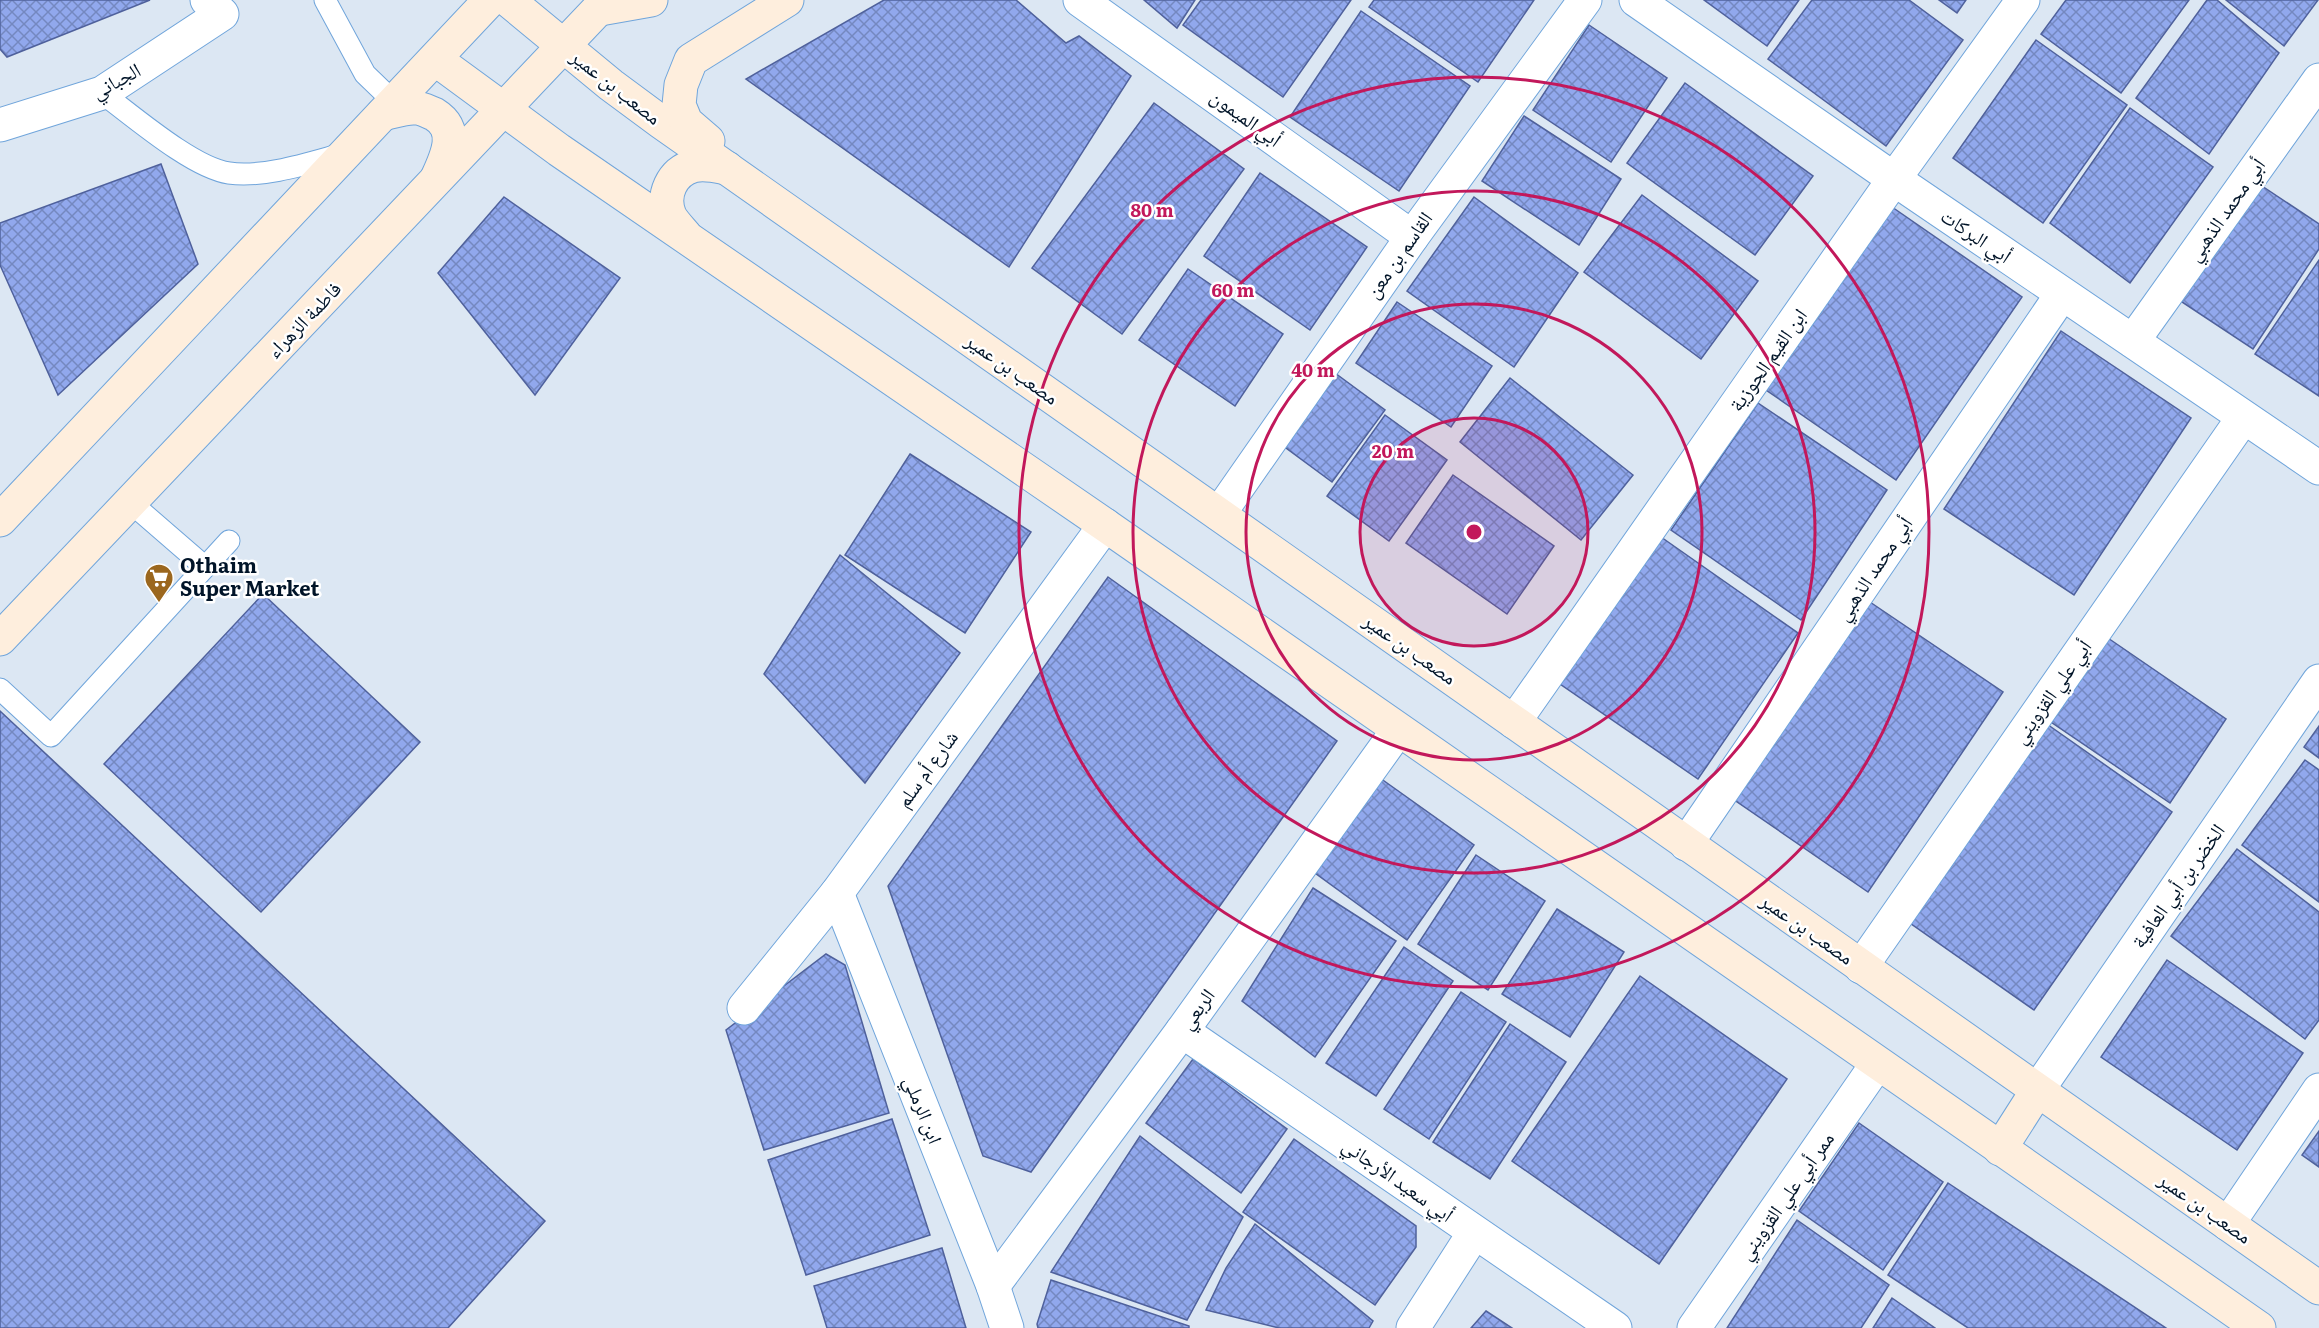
<svg xmlns="http://www.w3.org/2000/svg" width="2319" height="1328" font-family="Literata,'Noto Naskh Arabic',serif">
  <defs>
    <pattern id="building-cross-hatch" width="8" height="8" patternUnits="userSpaceOnUse" patternTransform="scale(1.5)"><rect width="8" height="8" fill="#91a8ed"/><path d="M0 0l8 8M0 8l8-8" fill="none" stroke="#7488c0"/></pattern>
  </defs>
  <rect width="100%" height="100%" fill="#dce7f3"/>
  <g fill="url(#building-cross-hatch)" stroke="#4f619c" stroke-width="1.5">
    <polygon points="0,0 150,0 7,57 0,49"/>
    <polygon points="884,0 1016,0 1066,43 1079,36 1131,76 1009,267 746,79"/>
    <polygon points="1144,0 1195,0 1177,28"/>
    <polygon points="1201,0 1351,0 1283,97 1183,25"/>
    <polygon points="1374,0 1534,0 1478,82 1369,7"/>
    <polygon points="1704,0 1799,0 1767,46"/>
    <polygon points="1812,0 1909,0 1963,40 1886,146 1768,59"/>
    <polygon points="1939,0 1966,0 1957,13"/>
    <polygon points="2066,0 2189,0 2121,93 2041,34"/>
    <polygon points="2207,0 2217,0 2279,53 2209,154 2136,98"/>
    <polygon points="2226,0 2318,0 2284,46"/>
    <polygon points="1361,11 1470,86 1399,191 1290,117"/>
    <polygon points="1589,25 1667,78 1611,162 1533,110"/>
    <polygon points="2036,40 2127,105 2043,223 1953,158"/>
    <polygon points="1685,83 1813,176 1755,255 1627,163"/>
    <polygon points="1154,103 1244,169 1122,334 1032,268"/>
    <polygon points="2130,108 2213,167 2130,283 2050,223"/>
    <polygon points="1524,116 1621,179 1579,245 1482,181"/>
    <polygon points="161,164 198,264 58,395 0,265 0,223"/>
    <polygon points="1260,173 1367,247 1310,330 1204,256"/>
    <polygon points="2259,184 2319,224 2319,249 2253,349 2179,300"/>
    <polygon points="1642,195 1758,281 1701,359 1584,272"/>
    <polygon points="504,197 620,278 535,395 438,273"/>
    <polygon points="1474,197 1578,273 1514,367 1407,291"/>
    <polygon points="1892,207 2022,297 1896,480 1766,390"/>
    <polygon points="2319,260 2319,396 2255,354"/>
    <polygon points="1188,269 1283,334 1235,406 1139,340"/>
    <polygon points="1397,302 1492,366 1451,427 1356,363"/>
    <polygon points="2061,331 2191,418 2074,595 1944,509"/>
    <polygon points="1335,373 1385,410 1332,482 1282,445"/>
    <polygon points="1510,378 1633,475 1581,540 1460,442"/>
    <polygon points="1758,403 1887,490 1801,620 1671,530"/>
    <polygon points="1385,415 1447,460 1389,541 1327,496"/>
    <polygon points="910,454 1031,532 965,633 845,555"/>
    <polygon points="1453,475 1554,546 1507,614 1406,543"/>
    <polygon points="1661,537 1798,633 1698,779 1560,684"/>
    <polygon points="840,555 960,653 865,783 764,674"/>
    <polygon points="1108,577 1337,741 1031,1172 983,1156 888,886"/>
    <polygon points="263,594 420,742 261,912 104,764"/>
    <polygon points="1864,598 2003,692 1868,892 1730,797"/>
    <polygon points="2105,636 2226,719 2170,803 2048,720"/>
    <polygon points="0,711 545,1221 448,1328 0,1328"/>
    <polygon points="2044,722 2172,812 2034,1010 1907,921"/>
    <polygon points="2319,726 2319,758 2304,747"/>
    <polygon points="2305,760 2319,770 2319,902 2242,845"/>
    <polygon points="1380,778 1474,845 1407,940 1315,873"/>
    <polygon points="2237,849 2319,912 2319,1020 2305,1039 2171,936"/>
    <polygon points="1476,855 1545,901 1488,990 1418,944"/>
    <polygon points="1313,888 1396,941 1315,1057 1242,1001"/>
    <polygon points="1557,909 1624,952 1570,1037 1502,994"/>
    <polygon points="1404,947 1453,981 1376,1096 1326,1063"/>
    <polygon points="826,954 845,965 889,1113 764,1150 726,1030"/>
    <polygon points="2167,960 2303,1053 2237,1150 2101,1057"/>
    <polygon points="1640,976 1787,1079 1659,1264 1512,1161"/>
    <polygon points="1461,992 1506,1022 1429,1139 1384,1109"/>
    <polygon points="1510,1024 1566,1062 1490,1179 1433,1142"/>
    <polygon points="1193,1059 1287,1129 1241,1193 1146,1123"/>
    <polygon points="892,1119 930,1235 806,1275 768,1160"/>
    <polygon points="1859,1123 1943,1182 1883,1270 1799,1211"/>
    <polygon points="2319,1131 2319,1167 2302,1155"/>
    <polygon points="1140,1136 1243,1217 1187,1320 1051,1272"/>
    <polygon points="1294,1139 1416,1226 1416,1247 1375,1305 1243,1212"/>
    <polygon points="1948,1183 2166,1328 1968,1328 1888,1275"/>
    <polygon points="1797,1220 1889,1285 1861,1328 1727,1328"/>
    <polygon points="1255,1224 1373,1321 1369,1328 1279,1328 1206,1310 1226,1268"/>
    <polygon points="942,1248 966,1328 827,1328 814,1286"/>
    <polygon points="1051,1280 1189,1326 1189,1328 1038,1328 1037,1324"/>
    <polygon points="1892,1298 1935,1328 1873,1328"/>
    <polygon points="1486,1311 1512,1328 1471,1328"/>
  </g>
  <g fill="none" stroke-linecap="round" stroke-linejoin="round">
    <g stroke="#70a5db" stroke-width="23">
      <g id="lane">
        <polyline points="325,0 365,74 394,102"/>
        <path d="M102 93C133 116 193 168 229 173 264 178 309 163 342 154"/>
        <polyline points="130,502 205,567"/>
        <polyline points="0,689 51,736 229,541"/>
      </g>
    </g>
    <g stroke="#70a5db" stroke-width="35">
      <g id="street">
        <polyline points="1080,0 1412,237"/>
        <polyline points="1636,0 1894,179 2319,468"/>
        <polyline points="0,125 102,93 222,14 207,0"/>
        <polyline points="2133,341 2319,80"/>
        <polyline points="1219,514 1412,237 1585,0"/>
        <polyline points="1514,722 1894,179 2023,0"/>
        <polyline points="1686,844 2062,294"/>
        <polyline points="837,893 993,1286 1007,1328"/>
        <polyline points="1861,967 2243,418"/>
        <polyline points="744,1008 837,893 1105,525"/>
        <polyline points="1182,1031 1615,1328"/>
        <polyline points="2037,1091 2319,681"/>
        <polyline points="2228,1224 2319,1090"/>
        <polyline points="993,1286 1182,1031 1398,730"/>
        <polyline points="1413,1328 1474,1233"/>
        <polyline points="1694,1328 1877,1064"/>
      </g>
    </g>
    <g stroke="#70a5db" stroke-width="35">
      <g id="secondary">
        <polyline points="508,0 611,85 661,122 2319,1288"/>
        <polyline points="600,9 651,0"/>
        <polyline points="435,59 559,150 1105,525 2259,1328"/>
        <path d="M383 114C393 112 406 107 416 108 421 108 429 112 434 114 460 130 447 156 437 178"/>
        <polyline points="708,141 686,122 679,105 681,85 691,60 787,0"/>
        <path d="M685 235C680 229 673 222 670 216 661 195 672 172 693 166 704 163 716 166 727 168"/>
        <polyline points="0,520 490,0"/>
        <polyline points="0,639 607,0"/>
        <polyline points="2000,1149 2037,1091"/>
      </g>
    </g>
    <use href="#lane" stroke="#fff" stroke-width="21"/>
    <use href="#street" stroke="#fff" stroke-width="33"/>
    <use href="#secondary" stroke="#feeedd" stroke-width="33"/>
  </g>
  <circle cx="1474" cy="532" r="114" fill="#c2185b" fill-opacity=".12"/>
  <g fill="none" stroke="#c2185b" stroke-width="3">
    <circle cx="1474" cy="532" r="114"/>
    <circle cx="1474" cy="532" r="228"/>
    <circle cx="1474" cy="532" r="341"/>
    <circle cx="1474" cy="532" r="455"/>
  </g>
  <defs>
    <g id="supermarket-pin" transform="scale(1.5)"><path d="M0 17L-7.5 6A9.5 9.5 0 1 1 7.5 6Z" fill="#9b671e" stroke="#fff"/><path d="M-6-5.5h2.5l.6 2H6L4.5 2H-2.5L-4.4-4H-6ZM-1.5 3.2a1.3 1.3 0 1 0 .1 0ZM3 3.2a1.3 1.3 0 1 0 .1 0Z" fill="#fff"/></g>
  </defs>
  <g fill-rule="evenodd">
    <use href="#supermarket-pin" x="159" y="578"/>
  </g>
  <g text-anchor="middle" stroke-width="5" stroke-linejoin="round" paint-order="stroke">
    <g font-size="20" fill="#011428" stroke="#fff">
      <text transform="translate(116 81) rotate(-29)" y="7">الجباني</text>
      <text transform="translate(616 87) rotate(38)" y="7">مصعب بن عمير</text>
      <text transform="translate(1246 118) rotate(36)" y="7">أبي الميمون</text>
      <text transform="translate(2226 210) rotate(-55)" y="7">أبي محمد الذهبي</text>
      <text transform="translate(1976 236) rotate(34)" y="7">أبي البركات</text>
      <text transform="translate(1399 255) rotate(-55)" y="7">القاسم بن معن</text>
      <text transform="translate(304 320) rotate(-46)" y="7">فاطمة الزهراء</text>
      <text transform="translate(1768 360) rotate(-55)" y="7">ابن القيم الجوزية</text>
      <text transform="translate(1012 369) rotate(35)" y="7">مصعب بن عمير</text>
      <text transform="translate(1874 569) rotate(-56)" y="7">أبي محمد الذهبي</text>
      <text transform="translate(1410 649) rotate(35)" y="7">مصعب بن عمير</text>
      <text transform="translate(2052 692) rotate(-55)" y="7">أبي علي القزويني</text>
      <text transform="translate(927 769) rotate(-54)" y="7">شارع أم سلم</text>
      <text transform="translate(2178 886) rotate(-55)" y="7">الخضر بن أبي العافية</text>
      <text transform="translate(1807 929) rotate(35)" y="7">مصعب بن عمير</text>
      <text transform="translate(1197 1009) rotate(-54)" y="7">الربعي</text>
      <text transform="translate(923 1110) rotate(68)" y="7">ابن الرملي</text>
      <text transform="translate(1398 1180) rotate(35)" y="7">أبي سعيد الأرجاني</text>
      <text transform="translate(1786 1196) rotate(-55)" y="7">ممر أبي علي القزويني</text>
      <text transform="translate(2205 1208) rotate(35)" y="7">مصعب بن عمير</text>
    </g>
    <g font-size="20" font-weight="bold" fill="#011428" stroke="#fff" text-anchor="start">
      <text x="180" y="573">Othaim<tspan x="180" dy="23">Super Market</tspan></text>
    </g>
  </g>
  <circle cx="1474" cy="532" r="9" fill="#c2185b" stroke="#fff" stroke-width="3"/>
  <g font-size="18" text-anchor="middle" font-weight="bold" fill="#c2185b" stroke="#fff" stroke-width="5" stroke-linejoin="round" paint-order="stroke">
    <text x="1152" y="217">80 m</text>
    <text x="1233" y="297">60 m</text>
    <text x="1313" y="377">40 m</text>
    <text x="1393" y="458">20 m</text>
  </g>
</svg>
